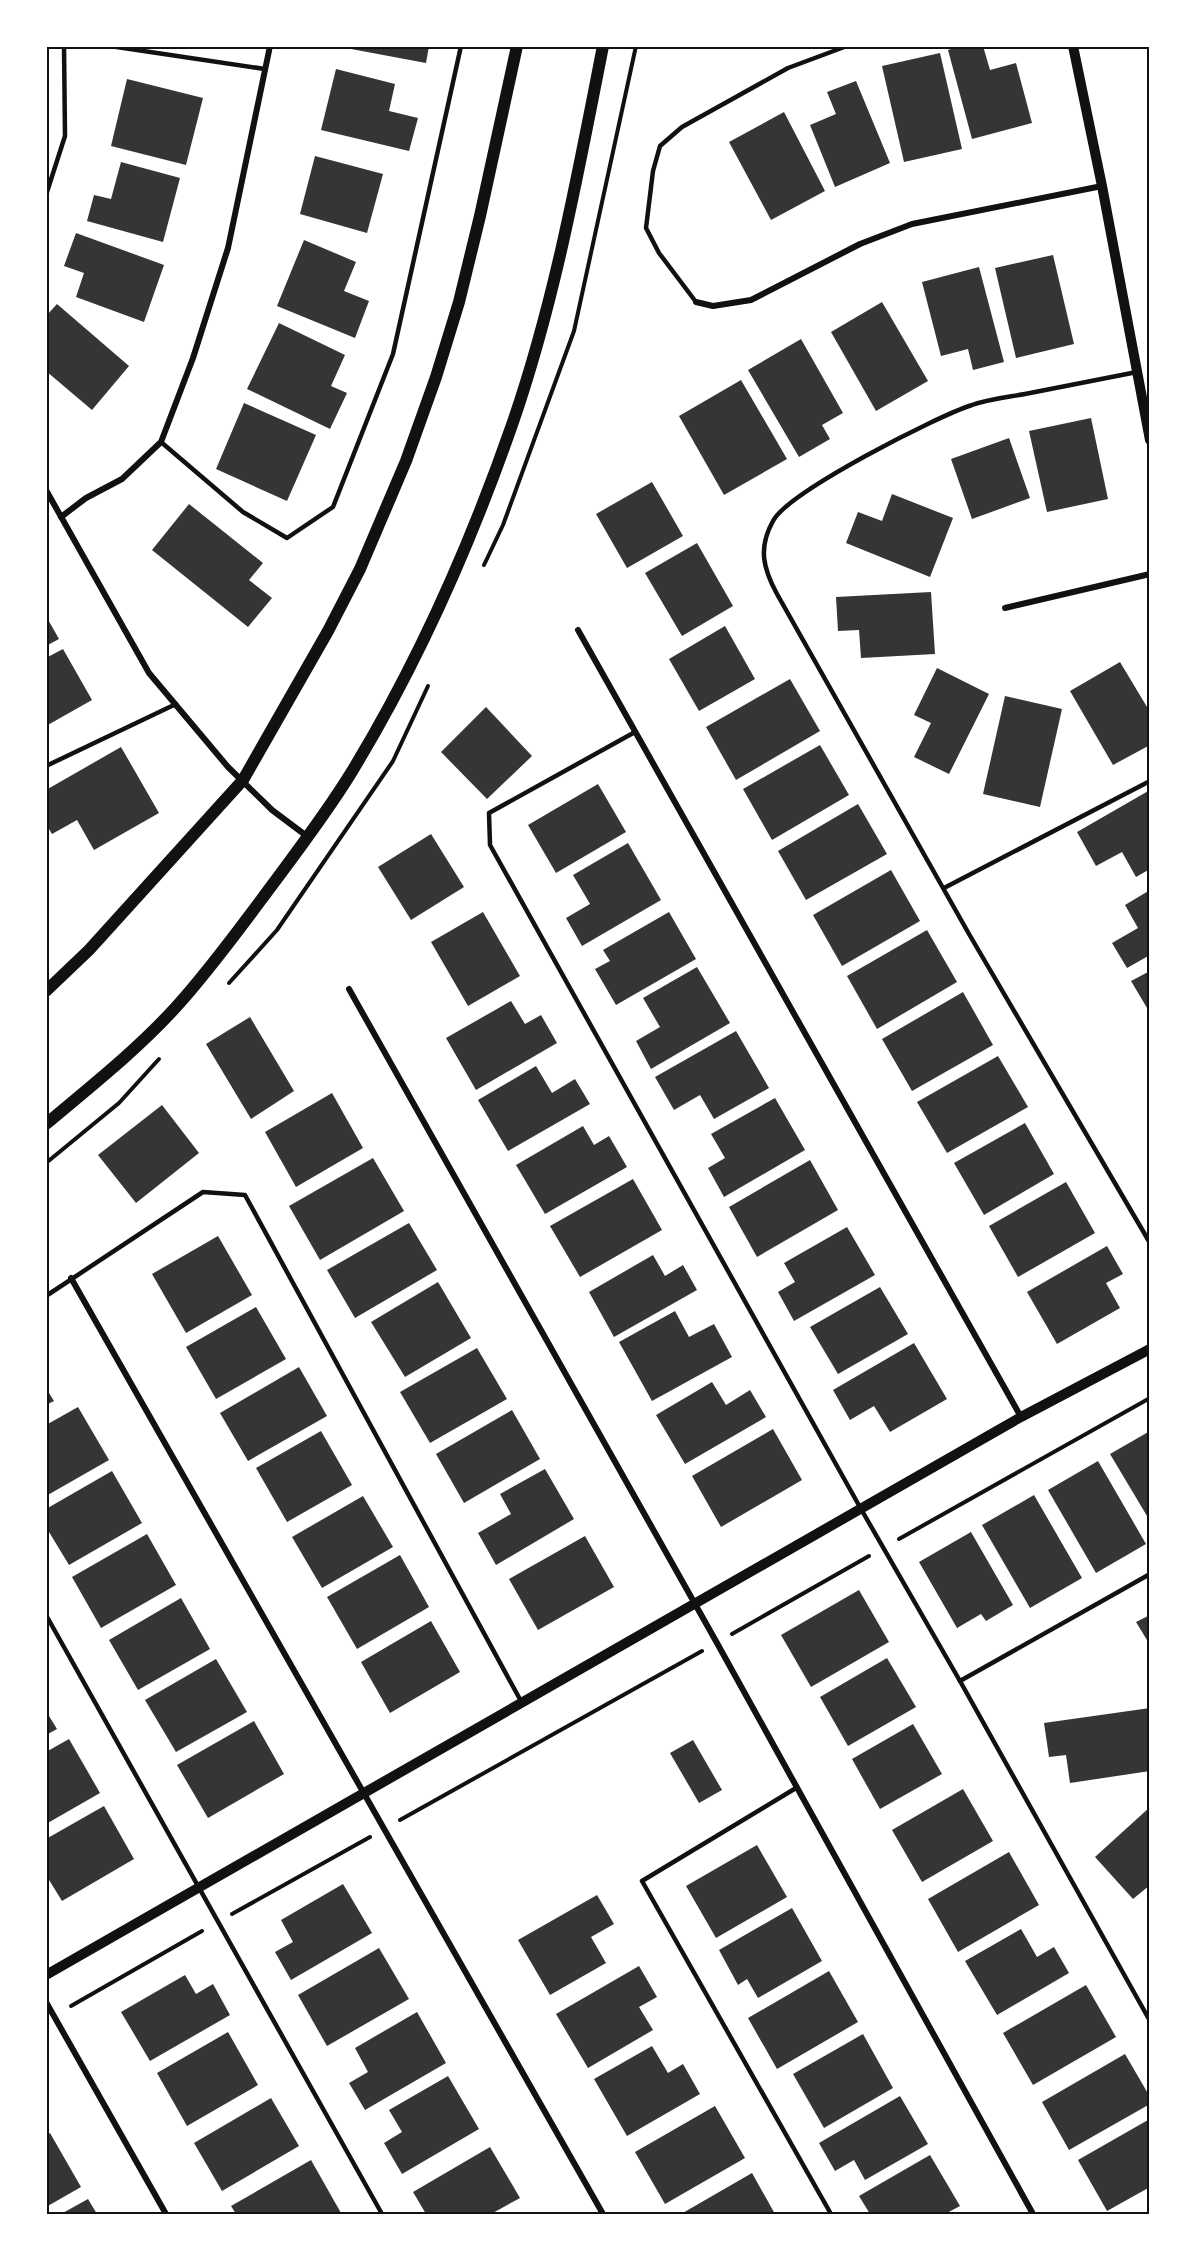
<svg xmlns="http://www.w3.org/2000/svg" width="1196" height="2261" font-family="Spectral,serif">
  <rect width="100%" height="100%" fill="#fff"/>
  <g fill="#353535">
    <polygon points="335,46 429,46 426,63"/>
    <polygon points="960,46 983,46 990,70 1016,63 1032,123 972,139 948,50"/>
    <polygon points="940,53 962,149 904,162 882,66"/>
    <polygon points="336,69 395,84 389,111 418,118 409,151 321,130"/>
    <polygon points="127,79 203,98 186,165 111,146"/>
    <polygon points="856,81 890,163 835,187 810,125 836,114 827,92"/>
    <polygon points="784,112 825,191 771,220 729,142"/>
    <polygon points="315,156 383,174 367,233 300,214"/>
    <polygon points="121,162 180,178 163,242 87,221 94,195 111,199"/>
    <polygon points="76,233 164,265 144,322 76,297 84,273 64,266"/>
    <polygon points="304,240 356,262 344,291 369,301 355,338 277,306"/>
    <polygon points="1053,255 1074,344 1016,358 995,268"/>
    <polygon points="979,267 1004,362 973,370 968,349 941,356 922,282"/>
    <polygon points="882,302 928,381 876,411 831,332"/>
    <polygon points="57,304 129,366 92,410 46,371 46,316"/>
    <polygon points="279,323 345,355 331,386 347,393 330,429 247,389"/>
    <polygon points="801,339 843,413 822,425 830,439 799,457 748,370"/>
    <polygon points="741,380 787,459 724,495 679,416"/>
    <polygon points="244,403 316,435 287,501 216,469"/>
    <polygon points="1091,418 1108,499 1047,512 1029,431"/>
    <polygon points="1009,438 1030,498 972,519 951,459"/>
    <polygon points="652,482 683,536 627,568 596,514"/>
    <polygon points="892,494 953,518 930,577 846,543 858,512 882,521"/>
    <polygon points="189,504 263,563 249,580 272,598 248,627 152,550"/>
    <polygon points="697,543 733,606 682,636 645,573"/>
    <polygon points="931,592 935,654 861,658 859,630 838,631 836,597"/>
    <polygon points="46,616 59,639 46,646"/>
    <polygon points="725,626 755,679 699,711 669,659"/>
    <polygon points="63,649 92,700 46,726 46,658"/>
    <polygon points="1120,662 1150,712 1150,745 1113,765 1070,691"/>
    <polygon points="937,668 989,694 949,774 914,757 931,723 914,715"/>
    <polygon points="790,679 820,731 736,780 706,727"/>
    <polygon points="1005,696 1062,709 1040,807 983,794"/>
    <polygon points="486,707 532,756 487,799 441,752"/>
    <polygon points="820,745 849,795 772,840 743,789"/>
    <polygon points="121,747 159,813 94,850 77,820 52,834 46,824 46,790"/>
    <polygon points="598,784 626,832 556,873 528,825"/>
    <polygon points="1150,790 1150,869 1136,877 1122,852 1096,866 1077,832"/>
    <polygon points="858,804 887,854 806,900 778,851"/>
    <polygon points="431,834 464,887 411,920 378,867"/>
    <polygon points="628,843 661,900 582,946 566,918 590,904 573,875"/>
    <polygon points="891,870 920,921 842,966 813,915"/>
    <polygon points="1150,890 1150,955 1127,968 1112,943 1138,928 1125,905"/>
    <polygon points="483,912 520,976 468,1006 431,942"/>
    <polygon points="669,912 696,959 616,1005 595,969 610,961 603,950"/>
    <polygon points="927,930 957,982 877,1029 847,976"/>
    <polygon points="697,967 730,1023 651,1069 636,1041 660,1027 643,998"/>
    <polygon points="1150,971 1150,1013 1131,981"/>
    <polygon points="963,992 993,1045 912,1091 882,1039"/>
    <polygon points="511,1001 525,1024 541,1015 557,1043 476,1090 446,1038"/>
    <polygon points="250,1017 294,1091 251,1119 206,1044"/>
    <polygon points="736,1031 769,1088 714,1119 700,1095 674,1110 655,1077"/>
    <polygon points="998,1056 1028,1107 947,1153 917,1102"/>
    <polygon points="536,1066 552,1093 575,1079 590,1104 508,1151 478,1100"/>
    <polygon points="332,1093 363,1148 296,1187 265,1132"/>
    <polygon points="775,1098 805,1150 724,1197 708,1168 725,1158 711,1134"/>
    <polygon points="162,1105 199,1153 136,1203 98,1155"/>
    <polygon points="1025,1123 1054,1174 984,1215 954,1163"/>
    <polygon points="583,1126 594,1145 609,1136 627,1167 545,1214 516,1165"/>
    <polygon points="373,1158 404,1211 320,1260 289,1206"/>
    <polygon points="810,1160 838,1210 757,1257 729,1207"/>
    <polygon points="633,1179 662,1230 580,1277 550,1226"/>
    <polygon points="1066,1182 1095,1233 1018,1277 989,1226"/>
    <polygon points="409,1223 437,1270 355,1318 327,1270"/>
    <polygon points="847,1227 875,1275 794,1321 778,1292 795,1282 784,1263"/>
    <polygon points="218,1236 252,1295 186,1333 152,1274"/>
    <polygon points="1107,1246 1123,1274 1106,1283 1120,1308 1057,1344 1027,1292"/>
    <polygon points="653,1255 665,1276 683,1265 697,1290 614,1337 589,1292"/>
    <polygon points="438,1282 471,1338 405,1377 371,1322"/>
    <polygon points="880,1287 908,1334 838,1374 810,1327"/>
    <polygon points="256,1307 286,1359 216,1399 186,1347"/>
    <polygon points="675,1311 689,1337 714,1324 732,1357 652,1401 619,1342"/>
    <polygon points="914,1343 947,1399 890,1432 874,1406 850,1420 833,1390"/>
    <polygon points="477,1348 507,1399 430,1443 400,1392"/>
    <polygon points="299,1367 327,1416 248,1461 220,1413"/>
    <polygon points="712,1382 726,1405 750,1390 766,1417 685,1464 656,1415"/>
    <polygon points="46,1388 54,1401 46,1405"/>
    <polygon points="78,1407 109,1460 46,1496 46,1425"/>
    <polygon points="512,1410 540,1459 464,1503 436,1454"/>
    <polygon points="773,1429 802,1480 721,1527 692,1476"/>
    <polygon points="321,1431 352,1485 287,1522 256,1468"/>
    <polygon points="1150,1431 1150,1521 1110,1454"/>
    <polygon points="1098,1461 1146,1544 1096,1573 1048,1490"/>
    <polygon points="545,1469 574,1519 496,1565 478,1533 511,1514 500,1494"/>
    <polygon points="112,1471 142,1523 69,1565 46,1527 46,1509"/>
    <polygon points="1034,1495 1082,1578 1030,1608 982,1525"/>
    <polygon points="363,1496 393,1547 322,1588 292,1537"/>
    <polygon points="971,1532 1013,1605 986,1621 981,1614 957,1628 919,1562"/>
    <polygon points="147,1534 176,1585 101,1628 72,1577"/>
    <polygon points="585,1536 614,1587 538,1630 509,1579"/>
    <polygon points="400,1555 429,1607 357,1649 327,1597"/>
    <polygon points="859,1590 889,1642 811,1687 781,1635"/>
    <polygon points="181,1598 210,1649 138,1690 109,1640"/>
    <polygon points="1150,1615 1150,1645 1136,1622"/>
    <polygon points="431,1621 460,1672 390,1713 361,1662"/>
    <polygon points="887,1658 916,1707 848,1746 820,1697"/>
    <polygon points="216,1659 247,1712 176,1752 145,1700"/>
    <polygon points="1150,1708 1150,1771 1070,1783 1066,1755 1049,1757 1044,1723"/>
    <polygon points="46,1711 57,1729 46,1735"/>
    <polygon points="254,1721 284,1774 208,1818 177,1765"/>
    <polygon points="913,1724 942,1774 880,1809 852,1759"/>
    <polygon points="69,1739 100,1793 46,1824 46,1752"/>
    <polygon points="693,1740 722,1790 699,1803 670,1753"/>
    <polygon points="963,1789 993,1841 922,1882 892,1830"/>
    <polygon points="104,1806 134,1859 62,1901 46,1875 46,1839"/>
    <polygon points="1150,1807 1150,1885 1133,1899 1095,1857"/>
    <polygon points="757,1845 787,1897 716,1938 686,1886"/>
    <polygon points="1009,1852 1039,1905 958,1952 928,1899"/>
    <polygon points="343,1884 372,1933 291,1980 275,1952 293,1942 281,1920"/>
    <polygon points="597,1895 614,1924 591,1937 606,1963 550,1995 518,1940"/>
    <polygon points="792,1908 822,1961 758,1998 747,1979 738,1985 719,1950"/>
    <polygon points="1021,1929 1037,1957 1054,1947 1069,1973 997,2015 965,1961"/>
    <polygon points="379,1948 409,1999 327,2046 298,1995"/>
    <polygon points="639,1966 657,1997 639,2007 653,2030 588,2068 556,2014"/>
    <polygon points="829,1971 858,2022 777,2069 748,2018"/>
    <polygon points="185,1975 196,1994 213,1984 230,2015 150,2061 121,2012"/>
    <polygon points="1086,1985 1116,2037 1033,2085 1003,2033"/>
    <polygon points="417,2012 446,2063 365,2110 349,2083 368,2072 355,2048"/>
    <polygon points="228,2032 258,2085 187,2126 157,2073"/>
    <polygon points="863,2034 893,2088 824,2128 793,2074"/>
    <polygon points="652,2046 668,2073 683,2064 700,2094 627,2136 594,2079"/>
    <polygon points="1125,2054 1150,2097 1150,2104 1069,2150 1042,2102"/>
    <polygon points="448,2076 479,2129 402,2174 384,2143 402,2132 389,2110"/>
    <polygon points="900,2096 928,2144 865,2180 854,2160 835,2171 819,2143"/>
    <polygon points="271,2098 299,2146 222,2191 194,2143"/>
    <polygon points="715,2106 745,2158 665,2204 635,2152"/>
    <polygon points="1148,2120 1150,2123 1150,2187 1107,2211 1078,2160"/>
    <polygon points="50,2133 81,2187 46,2207 46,2135"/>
    <polygon points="490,2147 520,2198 491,2214 426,2214 413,2192"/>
    <polygon points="930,2155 960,2206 945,2214 870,2214 859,2196"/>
    <polygon points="311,2160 341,2213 338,2214 236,2214 231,2206"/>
    <polygon points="752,2173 775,2214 681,2214"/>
    <polygon points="88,2199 97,2214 61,2214"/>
  </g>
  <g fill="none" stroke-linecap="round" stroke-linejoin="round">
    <g stroke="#111" stroke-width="4">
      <polyline points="484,565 503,525 574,331 636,46"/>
      <polyline points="229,983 277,930 393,761 428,686"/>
      <polyline points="46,1163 119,1103 159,1059"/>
      <polyline points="899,1539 1150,1398"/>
      <polyline points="732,1634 869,1556"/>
      <polyline points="400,1820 702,1651"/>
      <polyline points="232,1914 370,1837"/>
      <polyline points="71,2006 202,1931"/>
    </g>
    <g stroke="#111" stroke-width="4.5">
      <polyline points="110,46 265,69"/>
      <polyline points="46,195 65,136 64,46"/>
      <polyline points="696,302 659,253 646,228 653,171 660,146 682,127 788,68 847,46"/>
      <path d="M1137 372C1100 379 1062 387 1025 394 1008 397 989 399 972 405 937 416 788 492 773 521 758 548 763 568 777 594L969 934 1150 1243"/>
      <polyline points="161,442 243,512 287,538 333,507 393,354 461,46"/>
      <polyline points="635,732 489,813 490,845 861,1509 960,1681 1150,1574"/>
      <polyline points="46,766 176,704"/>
      <polyline points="944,888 1150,781"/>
      <polyline points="46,1296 203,1192 245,1195 522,1703"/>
      <polyline points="46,1615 382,2214"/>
      <polyline points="960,1681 1150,2021"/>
      <polyline points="796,1788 642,1881 831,2214"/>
    </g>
    <g stroke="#111" stroke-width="6">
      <polyline points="696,302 713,306 751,300 860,244 912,224 1102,186"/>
      <polyline points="46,490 149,673 228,767 272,810 308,837"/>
      <polyline points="61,517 86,498 122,479 161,442 193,358 228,248 270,46"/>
      <polyline points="1005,608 1150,574"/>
      <polyline points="578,630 1021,1417"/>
      <polyline points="349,989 717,1643 1033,2214"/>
      <polyline points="71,1278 603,2214"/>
      <polyline points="46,2002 166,2214"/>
    </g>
    <g stroke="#111" stroke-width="10">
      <polyline points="1073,46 1102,186 1150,440"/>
      <polyline points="46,1975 1021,1417 1150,1349"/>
    </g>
    <g stroke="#111" stroke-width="12">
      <polyline points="46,991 89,950 243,780 328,631 360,569 406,461 436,377 459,302 480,216 517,46"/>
      <path d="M46 1124C91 1086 137 1050 176 1007 207 973 234 936 261 900 292 858 324 817 351 773 418 663 471 543 513 422 555 300 578 173 603 46"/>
    </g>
  </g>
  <rect width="1196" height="2261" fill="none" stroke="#ffffff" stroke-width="96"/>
  <rect x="48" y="48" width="1100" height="2165" fill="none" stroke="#111" stroke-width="2"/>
</svg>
